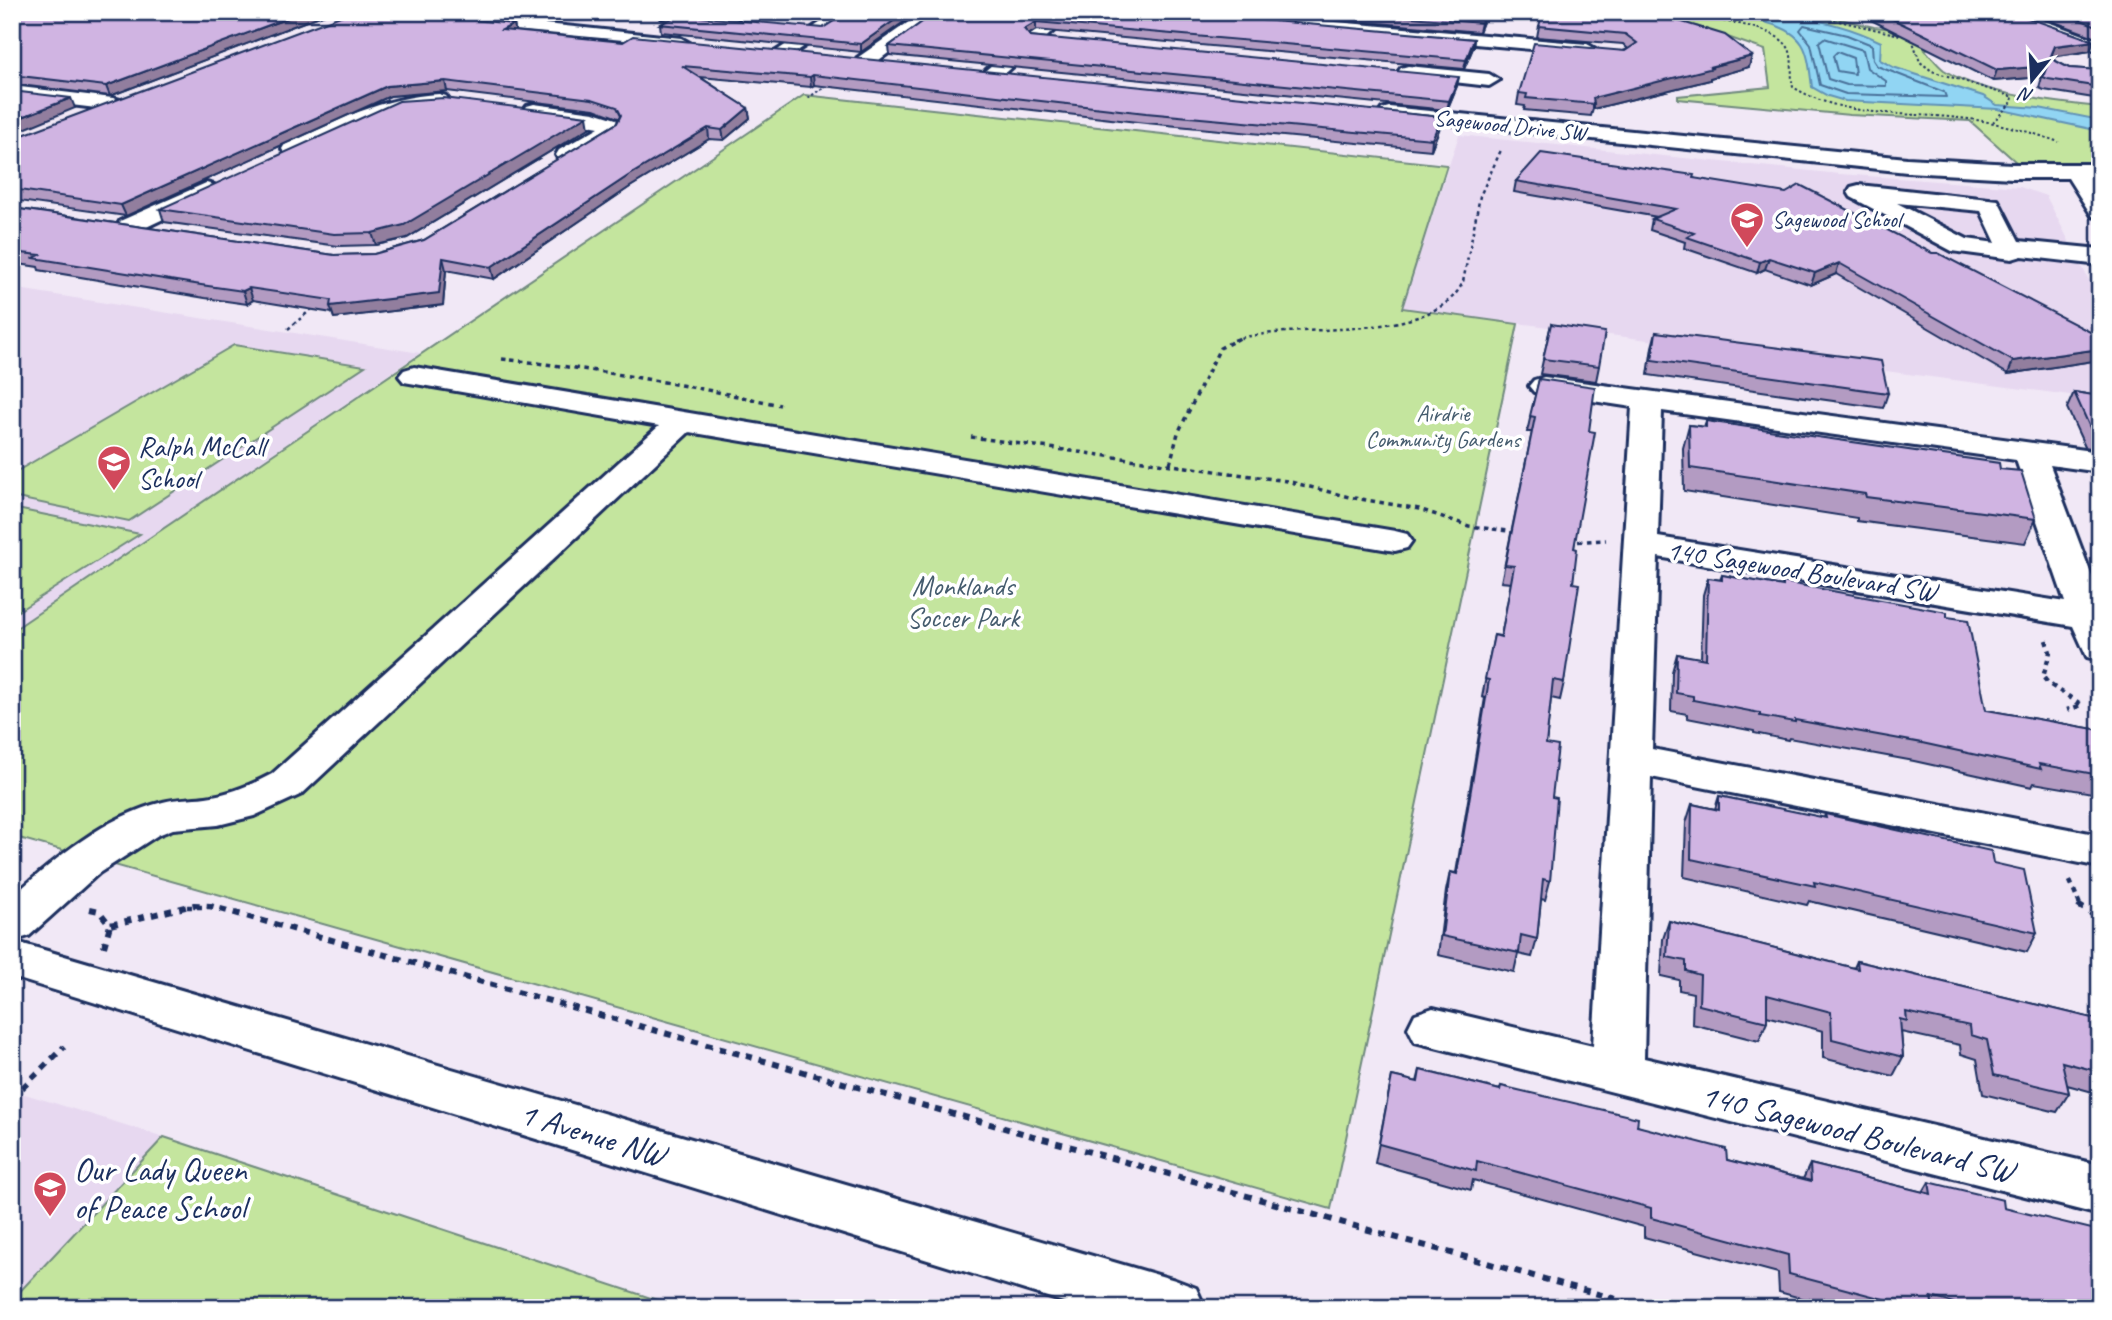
<svg xmlns="http://www.w3.org/2000/svg" width="2112" height="1320" font-family="Caveat,sans-serif">
  <rect width="100%" height="100%" fill="#f1e8f6"/>
  <filter id="ink" filterUnits="userSpaceOnUse"><feTurbulence type="fractalNoise" baseFrequency=".0143" numOctaves="2"/><feDisplacementMap in="SourceGraphic" scale="14" xChannelSelector="R" yChannelSelector="G"/><feConvolveMatrix kernelMatrix="1 2 1 2 8 2 1 2 1" color-interpolation-filters="sRGB"/></filter>
  <g filter="url(#ink)">
    <g fill="#e7d8f0">
      <polygon points="1459,135 1840,174 2020,187 2046,196 2100,302 2100,399 1402,308"/>
      <polygon points="12,288 420,353 12,631"/>
      <polygon points="12,1090 164,1137 12,1300"/>
    </g>
    <g fill="#c4e59e" stroke="#708a7e" stroke-width="2">
      <path d="M1627 12H1810L1874 27 1942 33 1947 36 1925 50C1931 56 1937 65 1944 70 1980 94 2057 103 2100 107V163L2016 162 1970 121 1850 115 1678 99V96L1770 87 1765 50 1696 26 1626 20Z"/>
      <polygon points="804,95 1447,165 1402,308 1518,324 1331,1209 12,836 12,631"/>
      <polygon points="234,345 365,366 129,521 12,497 12,474"/>
      <polygon points="12,508 140,534 12,615"/>
      <polygon points="164,1137 681,1308 12,1308 12,1300"/>
    </g>
    <path fill="#91d5f3" stroke="#6293b7" stroke-width="2" d="M1688 12C1756 12 1818 11 1881 42L1880 60 1893 67 1983 96 1997 105 2039 108 2100 120V131L1998 109 1845 101 1828 96 1812 87C1810 73 1809 55 1802 44 1783 14 1720 19 1688 12Z"/>
    <g fill="none" stroke-linecap="round" stroke-linejoin="round">
      <g stroke="#4a719a" stroke-width="2">
        <polygon points="1804,25 1847,35 1872,45 1873,60 1877,66 1944,92 1946,97 1846,94 1820,85 1811,44 1800,30"/>
        <polygon points="1824,38 1863,50 1867,68 1886,81 1886,86 1847,85 1828,79 1819,42"/>
        <polygon points="1837,52 1853,58 1855,74 1837,71 1833,56"/>
      </g>
      <g stroke="#1b2f5e" stroke-width="6">
        <g id="minor">
          <polygon points="369,12 430,12 681,38 690,43 681,48 377,17"/>
          <polygon points="661,12 729,15 738,20 729,25 668,19 662,18"/>
          <polygon points="837,12 857,12 788,57 776,57 773,53"/>
          <polygon points="923,12 943,12 871,66 857,66 855,62 857,58"/>
          <polygon points="1056,12 1075,12 1000,78 986,78 983,74 986,70"/>
          <polygon points="1995,12 2020,12 2100,41 2100,52 1997,16"/>
          <polygon points="1301,19 1587,44 1596,49 1587,54 1295,28 1292,24 1295,20"/>
          <polygon points="1408,66 1489,74 1499,80 1489,86 1401,76 1398,72 1401,68"/>
          <polygon points="12,86 113,98 120,100 123,104 120,108 113,110 12,98"/>
          <path d="M439 94 446 96 449 100 446 104 389 114 301 154H285L282 149 285 144C335 121 383 97 439 94Z"/>
          <path d="M534 104 594 112 616 119 620 127C610 142 578 164 559 160L556 155 559 150 599 127 527 114 524 110 527 106Z"/>
          <polygon points="1389,107 1907,158 2012,164 2100,164 2100,178 2091,178 2100,192 2100,218 2092,216 2068,178 2012,178 1907,172 1382,117 1379,113 1382,109"/>
          <polygon points="206,183 214,185 217,190 214,195 138,231 129,233 120,231 117,226 120,221"/>
          <path d="M1859 185 1998 200 2019 241 2100 249V265L2022 256 2012 259 1952 251 1851 197 1848 192 1851 187ZM1897 203 1981 211 1996 243 1967 239Z"/>
          <path d="M414 367 1395 531 1407 534 1412 541 1407 548 1395 551 689 432 302 794 254 816 218 825 173 829 158 835 99 873 29 936 13 941 1175 1280 1196 1288 1205 1308H1083L12 977V897C57 857 104 817 163 802 177 798 191 799 206 797 230 794 251 785 272 774L659 426 404 382 399 376 404 370Z"/>
          <path d="M1544 377 2100 452V472L2050 465 2100 598V660L2087 657 2073 626 1658 557 1652 749 2100 835V867L1651 777 1644 1058 2100 1165V1215L1415 1042 1408 1028 1415 1014 1433 1008 1593 1046 1632 407 1534 392 1529 386 1534 380ZM1662 411 2016 460 2065 602 1658 537Z"/>
        </g>
      </g>
      <g stroke="#1b2f5e" stroke-width="2" stroke-dasharray="2.5 2.5" stroke-linecap="butt">
        <path d="M1654 12C1685 19 1774 19 1789 49 1794 60 1790 75 1793 87 1843 118 1903 112 1960 118 1994 121 2027 131 2059 142"/>
        <polyline points="1800,12 1904,36"/>
        <polyline points="1912,39 1920,62 1932,71 2013,97 2012,102 1993,122"/>
        <polyline points="808,98 830,83"/>
      </g>
      <g stroke="#1b2f5e" stroke-width="2.5" stroke-dasharray="3.5 3.5" stroke-linecap="butt">
        <polyline points="288,329 313,308"/>
        <path d="M1234 340C1293 321 1434 345 1463 282L1480 196 1502 148"/>
      </g>
      <g stroke="#1b2f5e" stroke-width="3.5" stroke-dasharray="4.5 4.5" stroke-linecap="butt">
        <path d="M502 359C596 369 688 385 780 405"/>
        <polyline points="971,437 1287,481 1349,497 1419,509 1469,526 1516,532"/>
        <polyline points="1170,464 1178,433 1220,348 1240,338"/>
        <polyline points="1569,542 1606,540"/>
      </g>
      <g stroke="#1b2f5e" stroke-width="4.5" stroke-dasharray="5 5" stroke-linecap="butt">
        <polyline points="2046,640 2050,652 2043,677 2049,684 2082,705 2067,710"/>
        <polyline points="2070,881 2081,907"/>
        <polyline points="187,907 213,907"/>
      </g>
      <g stroke="#1b2f5e" stroke-width="6" stroke-dasharray="7 7" stroke-linecap="butt">
        <polyline points="2078,905 2100,919"/>
        <polyline points="90,909 99,911 110,925 194,905 210,906 1648,1308"/>
        <polyline points="104,947 110,925"/>
        <polyline points="12,1098 64,1047"/>
      </g>
      <use href="#minor" fill="#fff" fill-rule="evenodd"/>
    </g>
    <g fill="#b39bc2" stroke="#1b2f5e" stroke-width="2">
      <polygon points="12,12 330,12 110,96 12,84"/>
      <polygon points="460,12 560,12 544,21"/>
      <polygon points="848,12 918,12 861,52 661,32 660,24 823,28"/>
      <polygon points="936,12 1474,39 1473,48 1464,69 1036,30 1029,35 1030,36 1457,86 1447,110 890,55 889,46"/>
      <polygon points="1257,12 1487,12 1479,32"/>
      <polygon points="1855,12 2011,12 2094,41 2090,51 2051,57 2050,58 2069,68 2100,70 2100,99 2044,90 2039,88 2042,77 1993,81"/>
      <polygon points="2028,12 2100,12 2100,39"/>
      <polygon points="1666,17 1752,56 1749,67 1710,78 1710,80 1593,109 1591,116 1524,110 1525,106 1517,105 1519,93 1628,49 1623,44 1537,37 1539,26"/>
      <polygon points="514,24 515,31 1442,117 1440,127 1431,150 1146,123 814,85 811,87 700,77 748,108 750,118 724,140 709,139 630,187 494,279 446,270 443,305 334,318 332,313 253,300 247,304 205,298 39,270 38,267 12,263 12,208 334,255 374,254 424,240 617,123 618,118 594,109 447,91 390,96 126,216 12,200 12,139"/>
      <polygon points="589,128 407,238 376,245 338,246 164,222 160,209"/>
      <polygon points="1693,178 1932,253 2100,337 2100,360 2008,374 1836,274 1811,285 1765,269 1757,273 1684,248 1685,242 1650,230 1652,219 1657,217 1514,192 1516,181"/>
      <polygon points="1551,324 1599,366 1596,381 1540,374"/>
      <polygon points="1656,332 1888,393 1883,408 1648,375 1652,347"/>
      <polygon points="1539,379 1589,431 1574,548 1573,583 1564,682 1560,700 1551,698 1546,744 1552,797 1550,881 1545,900 1541,899 1537,939 1532,957 1518,954 1514,972 1438,955 1446,891 1450,872 1456,873 1485,698 1482,697 1494,635 1501,636 1511,583 1501,582 1532,432 1527,432"/>
      <polygon points="2074,392 2100,396 2100,450 2085,447 2067,408"/>
      <polygon points="1706,421 2000,469 2036,519 2025,543 1857,521 1857,518 1684,491 1683,448 1689,425 1704,427"/>
      <polygon points="1722,575 1782,586 1783,582 1947,617 1986,710 2100,730 2100,791 2098,794 2034,783 2032,787 1914,761 1789,738 1788,740 1754,733 1754,731 1687,718 1687,714 1671,711 1672,672 1677,654 1701,659 1703,595 1708,578 1720,580"/>
      <polygon points="1719,796 1824,818 1825,814 1993,863 2037,933 2027,952 1809,901 1807,905 1684,877 1686,823 1692,804 1715,809"/>
      <polygon points="1669,921 1854,968 1857,961 2100,1020 2100,1094 2067,1085 2069,1093 2057,1112 1983,1094 1977,1059 1961,1054 1960,1045 1901,1032 1903,1057 1893,1076 1823,1058 1823,1031 1767,1016 1767,1022 1759,1041 1692,1024 1693,993 1679,990 1679,980 1661,976 1663,939"/>
      <polygon points="1420,1070 1500,1090 1501,1086 1637,1126 1727,1160 1803,1179 1810,1164 1923,1192 1929,1182 2004,1208 2100,1308 1836,1308 1779,1292 1778,1273 1644,1237 1644,1227 1473,1180 1471,1190 1375,1163 1392,1076 1417,1082"/>
    </g>
    <g fill="#927e9e" stroke="#1b2f5e" stroke-width="2">
      <polygon points="304,12 330,12 110,96 106,86"/>
      <polygon points="542,12 560,12 544,21"/>
      <polygon points="906,12 918,12 861,52 861,44"/>
      <polygon points="1485,12 1487,12 1479,32 1481,23"/>
      <polygon points="1036,22 1036,30 1024,37 1024,29"/>
      <polygon points="514,24 516,34 502,30"/>
      <polygon points="1474,39 1473,48 1464,69 1466,60"/>
      <polygon points="2094,41 2090,51 2051,57 2055,46"/>
      <polygon points="1752,56 1749,67 1710,78 1710,80 1593,109 1593,98"/>
      <polygon points="2047,66 2042,77 1993,81 1997,70"/>
      <polygon points="813,75 814,85 811,87 810,77"/>
      <polygon points="1459,77 1457,86 1447,110 1449,101"/>
      <polygon points="445,81 447,91 390,96 126,216 121,205 387,86"/>
      <polygon points="71,98 75,108 12,134 12,121"/>
      <polygon points="748,108 750,118 724,140 722,130"/>
      <polygon points="587,116 589,128 407,238 376,245 372,233"/>
      <polygon points="1442,117 1440,127 1431,150 1432,139"/>
      <polygon points="708,128 709,139 630,187 494,279 491,267 628,176"/>
      <polygon points="443,258 446,270 443,305 334,318 330,306"/>
      <polygon points="1769,258 1765,269 1757,273 1760,262"/>
      <polygon points="1839,263 1836,274 1811,285 1815,273"/>
      <polygon points="249,288 253,300 247,304 243,291"/>
      <polygon points="2100,349 2100,360 2008,374 2013,361"/>
    </g>
    <g fill="#d0b4e2" stroke="#1b2f5e" stroke-width="2">
      <polygon points="12,12 304,12 106,86 12,75"/>
      <polygon points="351,12 392,12 514,24 502,30 623,42 633,36 1442,117 1432,139 1146,113 813,75 810,77 682,66 748,108 722,130 708,128 628,176 491,267 443,258 439,293 330,306 331,300 249,288 243,291 201,285 34,258 40,255 12,252 12,208 334,255 374,254 424,240 617,123 621,115 617,107 592,99 445,81 387,86 121,205 12,189 12,139"/>
      <polygon points="848,12 906,12 861,44 660,24 679,15 823,28"/>
      <polygon points="936,12 1172,12 1474,39 1466,60 1036,22 1024,29 1030,36 1459,77 1449,101 889,46"/>
      <polygon points="1351,12 1485,12 1481,23"/>
      <polygon points="1543,12 1660,12 1666,17 1725,35 1752,56 1709,67 1713,68 1593,98 1594,104 1526,98 1527,94 1519,93 1534,43 1625,51 1637,43 1625,34 1539,26"/>
      <polygon points="1878,12 2011,12 2094,41 2055,46 2050,58 2069,68 2100,70 2100,87 2048,79 2043,77 2047,66 1997,70"/>
      <polygon points="2059,12 2100,12 2100,27"/>
      <polygon points="12,91 71,98 12,121"/>
      <polygon points="444,98 587,116 404,225 372,233 334,234 160,209 399,101"/>
      <polygon points="1541,153 1694,175 1693,178 1786,193 1800,185 1932,253 1938,253 2100,337 2100,349 2013,361 1839,263 1815,273 1769,258 1760,262 1687,237 1694,233 1652,219 1676,209 1516,181"/>
      <polygon points="1551,324 1605,332 1599,366 1543,359"/>
      <polygon points="1656,332 1881,361 1888,393 1652,360"/>
      <polygon points="1539,379 1595,387 1589,431 1595,432 1574,548 1577,549 1573,583 1579,584 1564,682 1553,680 1546,744 1558,746 1552,797 1557,798 1550,881 1543,879 1537,939 1521,935 1519,953 1442,936 1450,872 1457,874 1489,680 1485,679 1494,635 1501,637 1514,566 1505,565 1535,417 1530,416"/>
      <polygon points="2074,392 2100,396 2100,433 2092,432"/>
      <polygon points="1706,421 1999,463 2000,469 2021,471 2036,519 1866,497 1865,494 1690,468 1689,425 1706,427"/>
      <polygon points="1722,575 1783,586 1783,582 1947,612 1947,617 1968,620 1986,710 2100,730 2100,775 2039,764 2041,769 1922,743 1795,720 1795,722 1760,716 1760,713 1693,700 1693,696 1676,693 1677,654 1706,659 1708,578 1722,580"/>
      <polygon points="1719,796 1826,818 1825,814 1991,851 1993,863 2024,870 2037,933 1814,882 1815,886 1691,859 1692,804 1719,810"/>
      <polygon points="1669,921 1858,969 1857,961 2100,1020 2100,1072 2062,1062 2069,1093 1994,1075 1987,1040 1971,1035 1970,1026 1906,1012 1907,1021 1900,1019 1903,1057 1832,1039 1831,1012 1767,995 1767,1022 1699,1005 1700,975 1686,971 1686,961 1667,957"/>
      <polygon points="1420,1070 1500,1090 1501,1086 1638,1118 1637,1126 1726,1149 1727,1160 1811,1181 1810,1164 1931,1194 1929,1182 2003,1200 2004,1208 2100,1231 2100,1308 1973,1308 1931,1297 1933,1308 1917,1308 1789,1274 1788,1255 1651,1218 1651,1208 1477,1161 1476,1171 1379,1144 1392,1076 1418,1082"/>
    </g>
  </g>
  <defs>
    <g id="school-pin" transform="scale(1.75)"><path d="M0 17L-7.5 6A9.5 9.5 0 1 1 7.5 6Z" fill="#d1495b" stroke="#fff"/><path d="M0-5L7-2L0 1L-7-2ZM-4 1L0 2.5L4 1V4Q0 6-4 4Z" fill="#fff"/></g>
  </defs>
  <g fill-rule="evenodd">
    <use href="#school-pin" x="1747" y="219"/>
    <use href="#school-pin" x="114" y="462"/>
    <use href="#school-pin" x="50" y="1188"/>
  </g>
  <g text-anchor="middle" stroke-width="7" stroke-linejoin="round" paint-order="stroke">
    <g font-size="23" fill="#1b2f5e" stroke="#fff">
      <text transform="translate(1510 125) rotate(6)" y="8">Sagewood Drive SW</text>
    </g>
    <g font-size="23" fill="#1b2f5e" stroke="#fff" text-anchor="start">
      <text x="1772" y="227">Sagewood School</text>
    </g>
    <g font-size="23" fill="#455c6e" stroke="#fff">
      <text x="1443" y="421">Airdrie<tspan x="1443" dy="26">Community Gardens</tspan></text>
    </g>
    <g font-size="28" fill="#1b2f5e" stroke="#fff" text-anchor="start">
      <text x="138" y="456">Ralph McCall<tspan x="138" dy="32">School</tspan></text>
    </g>
    <g font-size="28" fill="#1b2f5e" stroke="#fff">
      <text transform="translate(1802 570) rotate(9)" y="10">140 Sagewood Boulevard SW</text>
    </g>
    <g font-size="28" fill="#455c6e" stroke="#fff">
      <text x="963" y="595">Monklands<tspan x="963" dy="32">Soccer Park</tspan></text>
    </g>
    <g font-size="33" fill="#1b2f5e" stroke="#fff">
      <text transform="translate(1858 1132) rotate(14)" y="12">140 Sagewood Boulevard SW</text>
      <text transform="translate(593 1133) rotate(17)" y="12">1 Avenue NW</text>
    </g>
    <g font-size="33" fill="#1b2f5e" stroke="#fff" text-anchor="start">
      <text x="74" y="1181">Our Lady Queen<tspan x="74" dy="38">of Peace School</tspan></text>
    </g>
  </g>
  <rect width="2112" height="1320" fill="none" stroke="#fff" stroke-width="42"/>
  <rect x="21" y="21" width="2070" height="1278" fill="none" stroke="#1b2f5e" stroke-width="2.5" filter="url(#ink)"/>
  <g transform="translate(2032 80) rotate(198)" stroke="#ffffff" stroke-width="5" paint-order="stroke">
  <path d="M0-5L12 26L0 18L-12 26Z" fill="#1b2f5e"/>
  <text y="-10" font-size="19" font-weight="bold" text-anchor="middle" fill="#1b2f5e">N</text>
  </g>
</svg>
